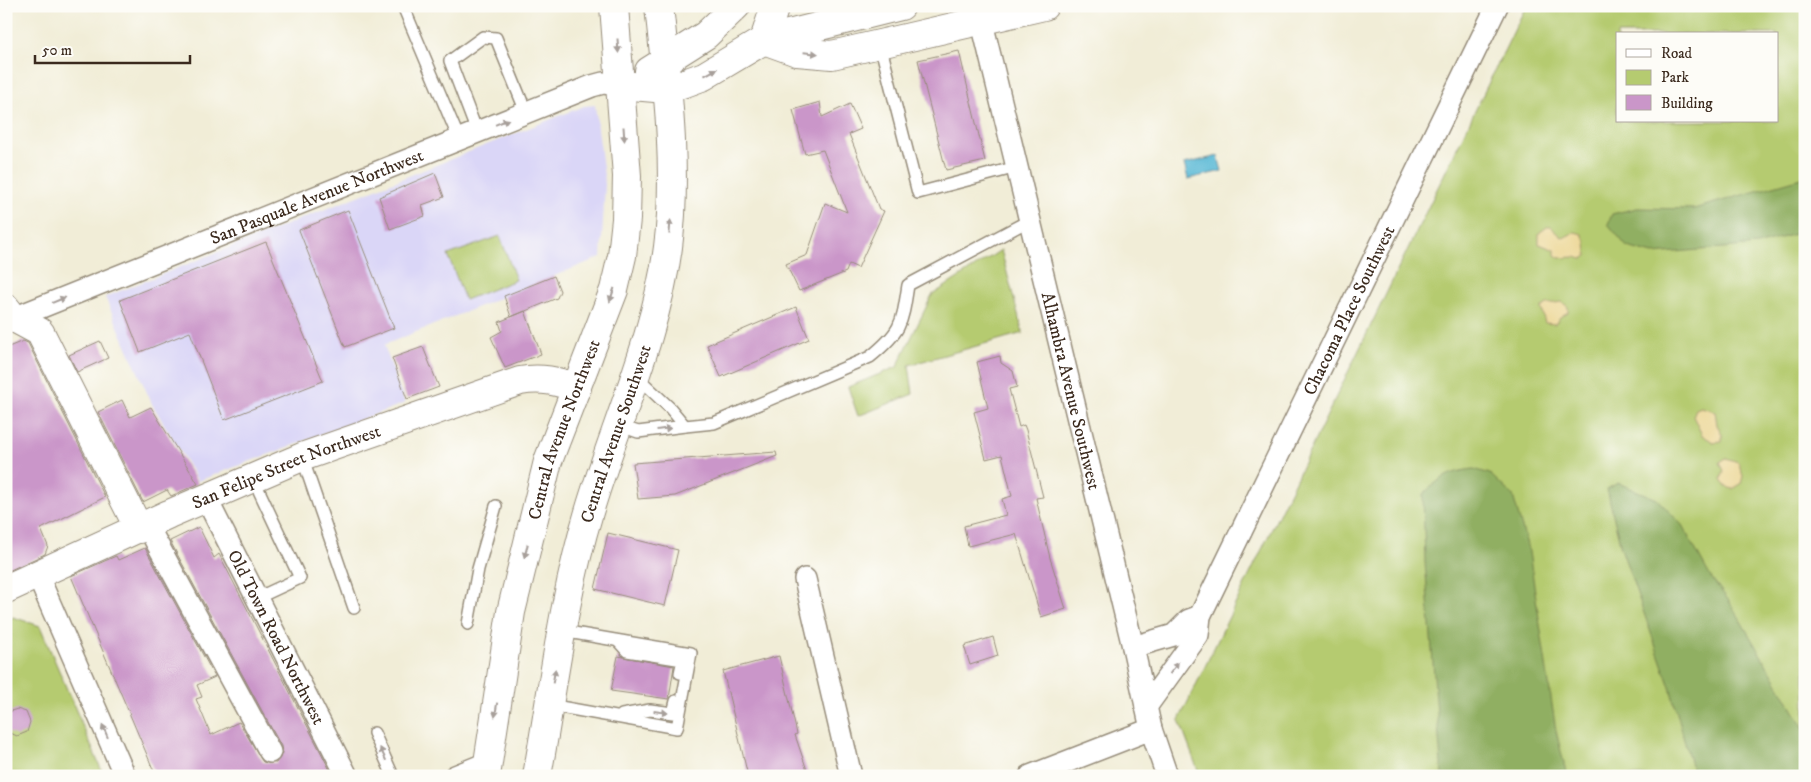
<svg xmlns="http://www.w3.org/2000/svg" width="1811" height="782" font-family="'IM FELL DW Pica',serif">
  <rect width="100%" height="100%" fill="#fdfcf7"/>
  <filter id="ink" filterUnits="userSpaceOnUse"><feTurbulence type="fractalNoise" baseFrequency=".02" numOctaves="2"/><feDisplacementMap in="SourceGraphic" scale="10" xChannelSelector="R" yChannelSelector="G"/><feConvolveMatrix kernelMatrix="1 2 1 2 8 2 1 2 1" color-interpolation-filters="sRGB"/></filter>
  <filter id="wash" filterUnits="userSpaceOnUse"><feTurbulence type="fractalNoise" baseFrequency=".0096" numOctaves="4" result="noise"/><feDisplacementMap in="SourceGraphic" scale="20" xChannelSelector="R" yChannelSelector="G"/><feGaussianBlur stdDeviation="1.12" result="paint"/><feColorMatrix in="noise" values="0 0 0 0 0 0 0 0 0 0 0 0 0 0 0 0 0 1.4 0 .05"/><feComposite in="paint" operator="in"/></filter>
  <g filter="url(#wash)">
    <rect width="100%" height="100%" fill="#f1edd7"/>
    <polygon fill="#dad6f7" points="595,105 605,184 601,257 384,345 405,403 198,481 152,404 105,297 584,106"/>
    <g fill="#b5cb70" stroke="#787a47" fill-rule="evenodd">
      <path d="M1526 6H1805V776H1200L1179 720ZM1617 34H1777V121H1617Z"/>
      <polygon points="500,236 516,280 465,300 448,255"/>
      <polygon points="1001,250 1023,333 909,365 913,394 858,416 848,387 897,367 932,295"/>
      <polygon points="13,617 40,626 104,776 6,776 6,620"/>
    </g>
    <g fill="#90af62" stroke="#666c40">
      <polygon points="1805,177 1805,231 1757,245 1653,254 1627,247 1608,224 1612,214 1637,208 1694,209"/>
      <path d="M1474 469 1490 474 1513 496 1529 552 1556 731 1567 776H1442L1425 562 1423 494C1442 477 1448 472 1474 469Z"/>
      <polygon points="1618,483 1657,499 1682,525 1710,576 1729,601 1805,730 1805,776 1694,776 1670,687 1621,548 1607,489"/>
    </g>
    <g fill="#eeda9e" stroke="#94825e">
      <polygon points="1547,227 1551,227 1563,238 1575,232 1582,234 1586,242 1587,256 1582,259 1575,257 1559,258 1555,255 1555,250 1539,244 1539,233"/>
      <polygon points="1562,302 1568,307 1568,312 1560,317 1555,324 1545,323 1541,308 1547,304"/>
      <polygon points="1701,407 1715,411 1717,425 1722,434 1722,441 1713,442 1702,435 1693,416 1696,409"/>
      <polygon points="1726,458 1738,462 1743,476 1741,484 1733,489 1726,487 1721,479 1724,471 1720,462"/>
    </g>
    <polygon fill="#57b8d5" stroke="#49717a" points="1218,156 1222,171 1188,179 1184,164"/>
    <g id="blocks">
      <g fill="#ca96c9">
        <polygon points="959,51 985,161 946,170 918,60"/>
        <polygon points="820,102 822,117 850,104 861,129 849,134 879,209 884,211 858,268 849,264 846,272 799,291 786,264 807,255 825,203 847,212 823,150 805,154 793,110"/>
        <polygon points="435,173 444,197 422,205 425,216 390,229 379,197"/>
        <polygon points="348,210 394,328 345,347 299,230"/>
        <polygon points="266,242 323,381 224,420 190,332 140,352 120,300"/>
        <polygon points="554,276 560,291 557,298 511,317 504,296"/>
        <polygon points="796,307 809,339 721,377 707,345"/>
        <polygon points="525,311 541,354 505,368 491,337 502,331 499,322"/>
        <polygon points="23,341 28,343 105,497 41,529 48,546 45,554 6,572 6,348"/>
        <polygon points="100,341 108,358 77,372 69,355"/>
        <polygon points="423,347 439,387 407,399 392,358"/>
        <polygon points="1000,356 1001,363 1013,371 1017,387 1009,389 1019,427 1024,425 1026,430 1043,497 1036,498 1050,558 1066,609 1041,617 1016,534 968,546 964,526 1006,515 1002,499 1012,496 1002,455 986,459 974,412 988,408 977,362"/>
        <polygon points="122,400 130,417 151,407 198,484 171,496 167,490 143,502 98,412"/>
        <polygon points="776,452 777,456 675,496 638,499 633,463"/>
        <polygon points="199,527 214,558 219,554 333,776 156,776 71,576 116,556 118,560 145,548 215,677 197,685 202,697 196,699 211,735 239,722 263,762 276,763 282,753 281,746 170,541"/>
        <polygon points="608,533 678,550 665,606 595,589"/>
        <polygon points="993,637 998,656 970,665 964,646"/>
        <polygon points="618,656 674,666 669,699 611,691"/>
        <polygon points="779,656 797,734 795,735 809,776 748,776 723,671"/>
        <polygon points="17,709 26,712 30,722 27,732 17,736 6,731 6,713"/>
      </g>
    </g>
  </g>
  <g filter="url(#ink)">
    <use href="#blocks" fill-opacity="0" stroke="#968c7a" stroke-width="1"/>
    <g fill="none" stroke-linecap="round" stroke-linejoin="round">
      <g stroke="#968c7a" stroke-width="14">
        <g id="lane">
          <polyline points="403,6 459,139"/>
          <polyline points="880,44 918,193 1017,167"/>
          <polyline points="477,132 450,61 483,37 496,38 526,112"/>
          <polyline points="618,425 638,432 685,426 670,408 636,376"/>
          <path d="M685 426 714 423 870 357C902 331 902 324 908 285L1030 220"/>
          <polyline points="302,457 354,608"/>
          <polyline points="253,478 300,578 257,598"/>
          <polyline points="468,624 478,569 496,506"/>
          <polyline points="618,641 627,651 683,660 680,673"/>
          <polyline points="549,705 677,728 691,653 562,631"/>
          <polyline points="622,715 650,710 673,713 676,701"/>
          <polyline points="374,733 393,776"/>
        </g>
      </g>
      <g stroke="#968c7a" stroke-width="24">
        <g id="street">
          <path id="s1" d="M978 6 1133 647 1151 729 1167 776"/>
          <path id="s2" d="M14 318 592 86 603 83 621 85"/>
          <path id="s3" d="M206 498 347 776"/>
          <polyline points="147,525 270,752"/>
          <polyline points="37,574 125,776"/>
          <polyline points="805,579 851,776"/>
          <polyline points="1133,647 1174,635 1189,620 1200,616"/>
          <path id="s4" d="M1146 707 1198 635 1200 616 1497 6"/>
          <polyline points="455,776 487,763"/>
          <polyline points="1030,776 1151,729"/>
        </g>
      </g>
      <g stroke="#968c7a" stroke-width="30">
        <g id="secondary">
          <polyline points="764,40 797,52 832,55 1044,6"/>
          <polyline points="764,40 901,6"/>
          <polyline points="6,308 14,318 40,332 139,529"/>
          <path id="s5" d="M6 589 169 514 302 457 520 381C541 377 557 381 577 388"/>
        </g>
      </g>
      <g stroke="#968c7a" stroke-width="30">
        <g id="primary">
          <polyline points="649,71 706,35 736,6"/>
          <polyline points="621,85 666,89 685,83 704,76 764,40 775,6"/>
          <path id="s6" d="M486 776 511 612 548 461 614 290 622 256 626 219 627 176 614 6"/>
          <path id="s7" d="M537 776C553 688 563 598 589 512 615 424 656 338 668 247 678 171 667 83 659 6"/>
        </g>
      </g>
      <use href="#lane" stroke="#fff" stroke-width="11"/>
      <use href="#street" stroke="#fff" stroke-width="21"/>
      <use href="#secondary" stroke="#fff" stroke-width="28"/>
      <use href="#primary" stroke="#fff" stroke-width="28"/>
    </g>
    <defs><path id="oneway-solid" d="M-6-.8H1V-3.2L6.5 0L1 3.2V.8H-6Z" transform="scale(1.25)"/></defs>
    <g fill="#a79f9a">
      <use href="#oneway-solid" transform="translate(618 46) rotate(86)"/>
      <use href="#oneway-solid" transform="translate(811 53) rotate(6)"/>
      <use href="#oneway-solid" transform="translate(711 72) rotate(-29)"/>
      <use href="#oneway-solid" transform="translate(502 122) rotate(-22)"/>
      <use href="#oneway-solid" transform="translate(624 134) rotate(86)"/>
      <use href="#oneway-solid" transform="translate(670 227) rotate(-85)"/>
      <use href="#oneway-solid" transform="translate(612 295) rotate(109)"/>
      <use href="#oneway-solid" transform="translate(59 300) rotate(-22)"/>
      <use href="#oneway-solid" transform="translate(664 429) rotate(-7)"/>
      <use href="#oneway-solid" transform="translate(526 551) rotate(104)"/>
      <use href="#oneway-solid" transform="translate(1174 668) rotate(-54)"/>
      <use href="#oneway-solid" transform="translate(554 676) rotate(-80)"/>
      <use href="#oneway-solid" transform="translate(496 710) rotate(99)"/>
      <use href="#oneway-solid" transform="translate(661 712) rotate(8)"/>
      <use href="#oneway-solid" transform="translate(105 731) rotate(-113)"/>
      <use href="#oneway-solid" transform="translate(383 754) rotate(-115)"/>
    </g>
  </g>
  <g text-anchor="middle" stroke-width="5" stroke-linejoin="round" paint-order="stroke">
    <g font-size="18" fill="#3b2a1e" stroke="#fdfcf7">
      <text dy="6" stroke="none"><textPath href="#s2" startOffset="326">San Pasquale Avenue Northwest</textPath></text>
      <text dy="6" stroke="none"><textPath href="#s4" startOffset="448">Chacoma Place Southwest</textPath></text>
      <text dy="6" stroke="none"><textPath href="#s1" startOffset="396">Alhambra Avenue Southwest</textPath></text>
      <text dy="6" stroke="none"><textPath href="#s6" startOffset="356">Central Avenue Northwest</textPath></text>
      <text dy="6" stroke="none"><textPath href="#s7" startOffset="352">Central Avenue Southwest</textPath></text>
      <text dy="6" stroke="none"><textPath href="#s5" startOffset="306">San Felipe Street Northwest</textPath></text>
      <text dy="6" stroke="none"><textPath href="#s3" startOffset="156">Old Town Road Northwest</textPath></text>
    </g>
  </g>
  <rect width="1811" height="782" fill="none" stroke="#fdfcf7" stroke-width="25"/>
  <rect x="1616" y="32" width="162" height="90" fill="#fdfcf7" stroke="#afa8a0"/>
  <rect x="1626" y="49" width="25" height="8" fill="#ffffff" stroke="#afa8a0"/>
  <text x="1661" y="58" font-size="15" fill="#3b2a1e">Road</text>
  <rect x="1626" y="70" width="25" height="15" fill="#b5cb70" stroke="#afa8a0"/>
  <text x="1661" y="82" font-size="15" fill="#3b2a1e">Park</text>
  <rect x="1626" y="95" width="25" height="15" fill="#ca96c9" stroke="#afa8a0"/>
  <text x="1661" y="108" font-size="15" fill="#3b2a1e">Building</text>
  <path d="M35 55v8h155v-8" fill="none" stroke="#3b2a1e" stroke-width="2.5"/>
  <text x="42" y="55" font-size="15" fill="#3b2a1e" stroke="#fdfcf7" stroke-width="4" paint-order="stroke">50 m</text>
</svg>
